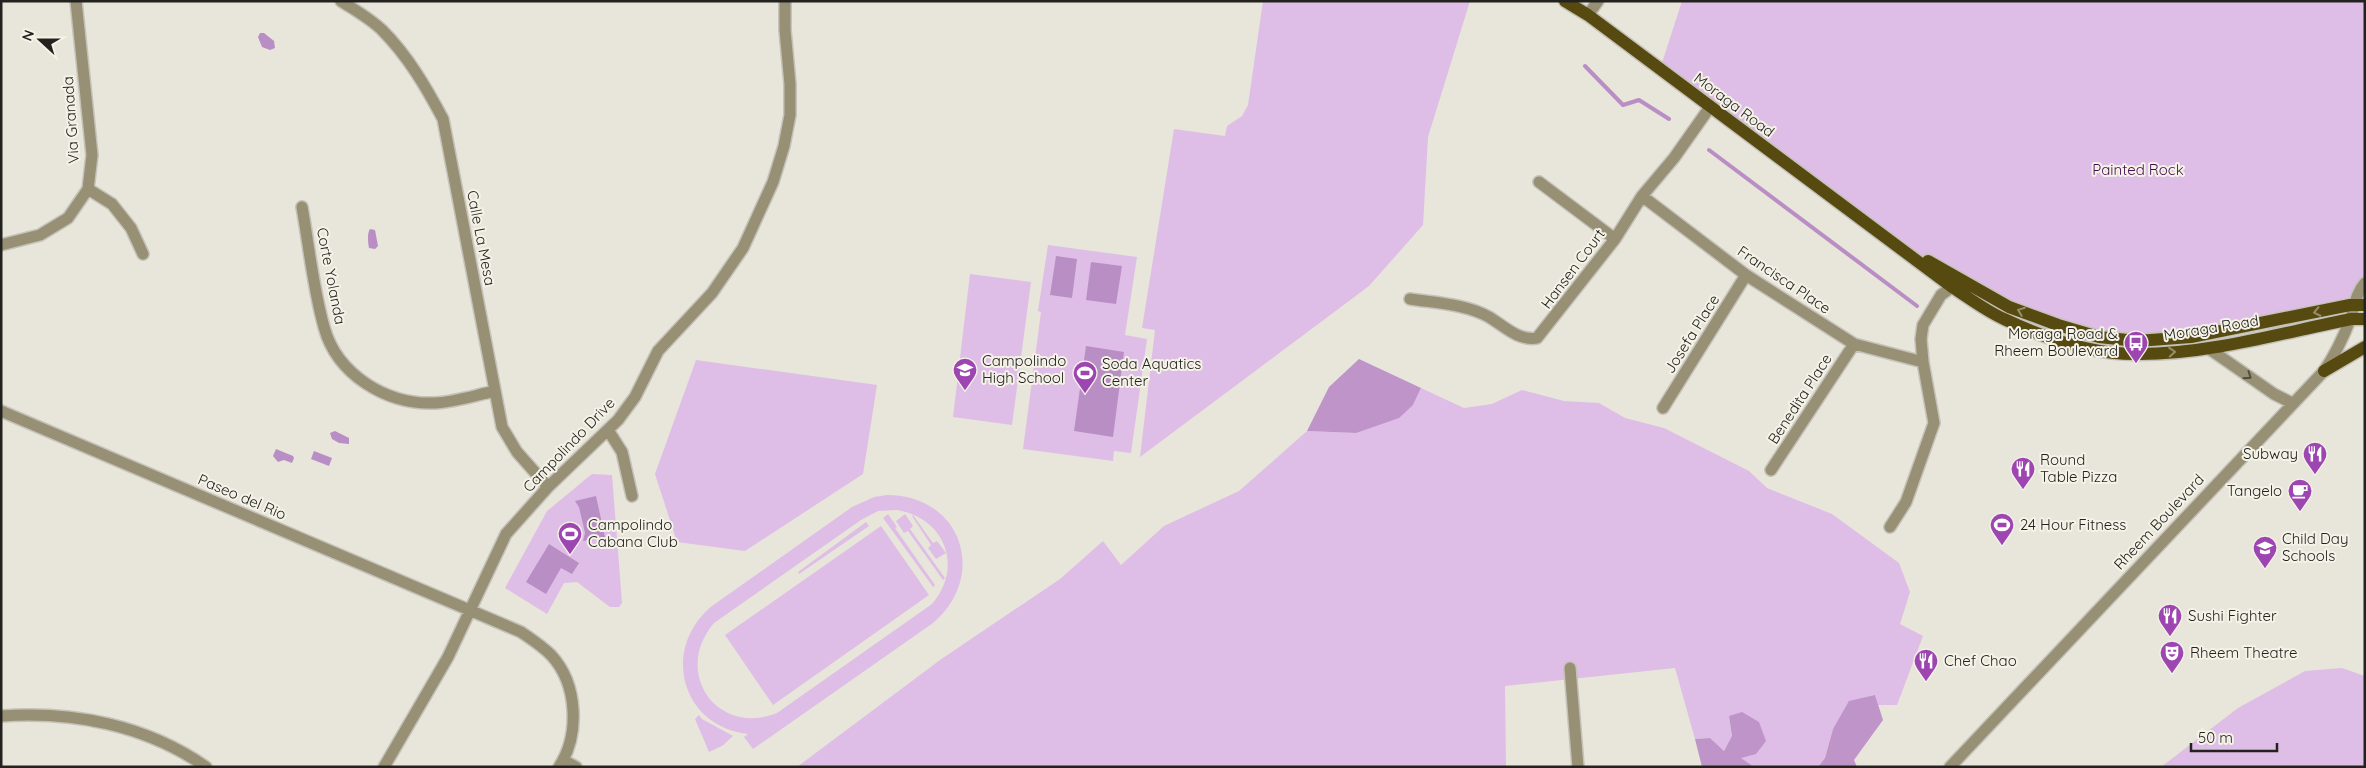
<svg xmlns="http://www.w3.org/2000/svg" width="2366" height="768" viewBox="0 0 2366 768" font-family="Quicksand,sans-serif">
<rect width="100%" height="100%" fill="#e8e5db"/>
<path fill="#debee6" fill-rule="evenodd" d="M1263,1H1470L1428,137L1423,225L1369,286L1140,457L1155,330L1142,328L1174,129L1225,136L1227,126L1242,116L1248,105Z
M1682,1H2365V283L2353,305L2137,341L2009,307L1882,235L1660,69Z
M1048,245L1137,257L1125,335L1147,339L1131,453L1114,451L1113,461L1023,449L1041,312L1038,311Z
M970,274L1031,282L1012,425L953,417Z
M696,360L877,385L863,474L745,551L677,542L655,474Z
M1421,388L1464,408L1492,404L1522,390L1564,401L1599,403L1625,418L1664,428L1749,471L1767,488L1832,514L1899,563L1910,592L1900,624L1923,636L1897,705H1878L1875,695L1833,729L1825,758L1818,767H1754L1740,758L1729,716L1732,737L1724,751L1710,738L1695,739L1675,668L1505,686L1506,767H797L940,660L1060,579L1103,541L1121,565L1164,526L1239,491L1307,431L1356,433L1413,405Z
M592,474L612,475L622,603L619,607H610L577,582L564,583L547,614L505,588L547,511Z
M887,495C961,495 989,575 933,623L753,749L744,737L748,734C680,726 661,648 712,606L852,507L874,497ZM897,510C945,518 964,567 932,604L777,713C717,737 672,672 714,623L861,520L878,511Z
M888,514L897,527L895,528L935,585L933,587L883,518Z
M905,514L913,526L910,529L945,578L943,580L908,531L904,533L896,521Z
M913,515L933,543L937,541L946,553L936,559L928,548L931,545L912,516Z
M866,522L869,526L799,574L798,572Z
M881,526L929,595L773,705L725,635Z
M2342,668L2365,676V767H2161L2238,708L2305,671Z
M699,715L702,719L733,736L722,746L709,752L695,719Z"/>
<path fill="#be94c9" d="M1359,359L1421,388L1413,405L1399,418L1356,433L1307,431L1329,387Z
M1875,695L1883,720L1854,760L1857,767H1818L1825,758L1833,729L1849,701Z
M1742,712L1759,722L1766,741L1756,754L1741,758L1754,767H1702L1695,739L1710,738L1724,751L1732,736L1729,716Z"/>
<path fill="#b98ec4" d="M260,33H264L274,41L275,48L270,50L262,47L258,37Z
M370,229L375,230L378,246L375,249L369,248C368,243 367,233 370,229Z
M1056,256L1077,259L1072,298L1050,295Z
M1091,262L1122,266L1116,304L1086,300Z
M1086,346L1124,352L1113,437L1074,431Z
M335,431L349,438V444L339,443L332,439L330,433Z
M276,449L293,456L294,458L292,463L284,460L278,462L273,456Z
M314,451L332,458L329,466L311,459Z
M596,496L605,537L583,541L585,533L579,507L575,501Z
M549,544L579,563L572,574L561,568L546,594L526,582Z"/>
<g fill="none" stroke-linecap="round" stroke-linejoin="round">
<path stroke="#b98ec4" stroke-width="4" d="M1585,66L1623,105L1639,100L1669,119
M1709,150L1917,306"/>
<defs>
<path id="minor" d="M341,1C355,10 371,19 382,30C408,56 426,87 443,119L502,427L517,452L548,487
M1588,15L1598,1
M1539,182L1615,239
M88,189L112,204L131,228L143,254
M1642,196L1746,275L1854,344L1923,362
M302,207C309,246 313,288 324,327C337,375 387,405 435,403C455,402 476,395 495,391
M1,245L40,235L68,218L88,189L92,155L76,1
M1410,299C1436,303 1466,304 1489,317C1504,326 1518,341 1537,338L1615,239L1642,196L1674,158L1710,107
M2208,348L2274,394L2292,403
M1663,408L1746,275
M1,411L521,632C531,639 542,646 551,655C578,684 580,735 559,767
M608,430L622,452L632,496
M1771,470L1854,344
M1890,527L1906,502L1934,423L1923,362L1921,339L1923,325L1941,295L1952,287
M1570,668L1578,767
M1,716C73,711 146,725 206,767
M563,760L576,767
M384,767L448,657L506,534L548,487L618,420L635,397L658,351L712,293L743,248L773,182L784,146L790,115V84L785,30V1
M1950,767L2324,371C2335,355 2343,338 2350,320C2355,307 2355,294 2365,283"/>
<path id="major" d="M1565,1L1588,15L1952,287C1969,298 1986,311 2004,319C2044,338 2094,355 2139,354C2210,354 2281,333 2351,319H2365
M1928,261L2009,307L2058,325L2099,337L2137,341L2191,337L2350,305H2365
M2324,371L2365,347"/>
</defs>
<use href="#minor" stroke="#c5c2b9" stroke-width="14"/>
<use href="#major" stroke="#c5c2b9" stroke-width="15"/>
<use href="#minor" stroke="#979074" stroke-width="11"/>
<use href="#major" stroke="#574a10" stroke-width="12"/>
</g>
<defs><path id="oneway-chevron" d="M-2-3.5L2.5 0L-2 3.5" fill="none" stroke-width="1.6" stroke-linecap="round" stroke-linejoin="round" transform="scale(1.25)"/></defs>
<g stroke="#968e66">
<use href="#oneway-chevron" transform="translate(2021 311) rotate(-159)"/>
<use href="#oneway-chevron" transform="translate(2317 312) rotate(168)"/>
<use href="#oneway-chevron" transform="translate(2172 352) rotate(-4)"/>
</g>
<use stroke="#514e40" href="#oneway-chevron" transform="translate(2248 376) rotate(35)"/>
<defs>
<symbol id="bus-pin" viewBox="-11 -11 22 30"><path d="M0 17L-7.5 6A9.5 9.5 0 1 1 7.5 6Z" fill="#9d46b2" stroke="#f5f3e8"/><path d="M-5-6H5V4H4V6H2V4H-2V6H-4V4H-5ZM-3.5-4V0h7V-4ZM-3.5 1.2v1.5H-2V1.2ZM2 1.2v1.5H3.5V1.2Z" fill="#fff"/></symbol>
<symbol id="school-pin" viewBox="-11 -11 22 30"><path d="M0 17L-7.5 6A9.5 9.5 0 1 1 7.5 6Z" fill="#9d46b2" stroke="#f5f3e8"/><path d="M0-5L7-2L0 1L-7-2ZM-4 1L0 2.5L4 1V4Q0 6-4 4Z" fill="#fff"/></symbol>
<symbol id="stadium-pin" viewBox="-11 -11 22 30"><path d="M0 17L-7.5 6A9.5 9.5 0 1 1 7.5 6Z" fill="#9d46b2" stroke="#f5f3e8"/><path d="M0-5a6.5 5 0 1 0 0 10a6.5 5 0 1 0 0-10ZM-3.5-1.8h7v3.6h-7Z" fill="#fff"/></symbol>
<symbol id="restaurant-pin" viewBox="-11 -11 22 30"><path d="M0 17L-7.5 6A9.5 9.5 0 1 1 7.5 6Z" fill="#9d46b2" stroke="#f5f3e8"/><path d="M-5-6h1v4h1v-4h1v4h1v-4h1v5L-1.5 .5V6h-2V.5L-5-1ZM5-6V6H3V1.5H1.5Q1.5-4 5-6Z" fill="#fff"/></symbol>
<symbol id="cafe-pin" viewBox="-11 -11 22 30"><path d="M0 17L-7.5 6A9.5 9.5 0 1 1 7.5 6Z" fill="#9d46b2" stroke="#f5f3e8"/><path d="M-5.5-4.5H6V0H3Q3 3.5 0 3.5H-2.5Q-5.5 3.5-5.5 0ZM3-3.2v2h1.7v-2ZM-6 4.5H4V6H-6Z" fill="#fff"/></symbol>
<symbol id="theatre-pin" viewBox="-11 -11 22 30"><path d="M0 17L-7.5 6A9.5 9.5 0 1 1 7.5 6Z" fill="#9d46b2" stroke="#f5f3e8"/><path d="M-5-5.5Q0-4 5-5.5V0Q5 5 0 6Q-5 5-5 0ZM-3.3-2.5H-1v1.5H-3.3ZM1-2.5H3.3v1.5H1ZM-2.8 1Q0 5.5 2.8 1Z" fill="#fff"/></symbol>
</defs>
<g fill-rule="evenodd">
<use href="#bus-pin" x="2122" y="329" width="28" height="38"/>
<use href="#school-pin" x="951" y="356" width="28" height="38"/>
<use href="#stadium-pin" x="1071" y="359" width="28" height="38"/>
<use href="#restaurant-pin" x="2301" y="440" width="28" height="38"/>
<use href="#restaurant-pin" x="2009" y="455" width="28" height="38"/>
<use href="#cafe-pin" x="2286" y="477" width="28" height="38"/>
<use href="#stadium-pin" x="1988" y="511" width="28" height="38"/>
<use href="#stadium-pin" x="556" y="520" width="28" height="38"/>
<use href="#school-pin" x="2251" y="534" width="28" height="38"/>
<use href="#restaurant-pin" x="2156" y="602" width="28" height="38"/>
<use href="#theatre-pin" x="2158" y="639" width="28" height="38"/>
<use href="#restaurant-pin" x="1912" y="647" width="28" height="38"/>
</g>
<g text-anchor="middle" stroke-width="4" stroke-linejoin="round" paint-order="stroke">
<g font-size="15" fill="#23221e" stroke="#f5f3e8">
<text transform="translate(1734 105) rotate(37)" y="5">Moraga Road</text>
<text transform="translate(71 120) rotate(-94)" y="5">Via Granada</text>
<text transform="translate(481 238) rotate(79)" y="5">Calle La Mesa</text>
<text transform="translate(1573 269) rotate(-53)" y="5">Hansen Court</text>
<text transform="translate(331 276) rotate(79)" y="5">Corte Yolanda</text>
<text transform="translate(1784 280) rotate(34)" y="5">Francisca Place</text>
<text transform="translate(2211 328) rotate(-9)" y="5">Moraga Road</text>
<text transform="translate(1692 334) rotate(-58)" y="5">Josefa Place</text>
<text transform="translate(1800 399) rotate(-57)" y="5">Benedita Place</text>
<text transform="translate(569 445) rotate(-46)" y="5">Campolindo Drive</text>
<text transform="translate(242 497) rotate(23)" y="5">Paseo del Rio</text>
<text transform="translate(2159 522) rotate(-47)" y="5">Rheem Boulevard</text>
</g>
<g font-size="15" fill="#420c4e" stroke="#f5f3e8">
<text x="2138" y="175">Painted Rock</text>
</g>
<g font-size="15" fill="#23221e" stroke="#f5f3e8" text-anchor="start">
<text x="2118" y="339" text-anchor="end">Moraga Road &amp;<tspan x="2118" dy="17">Rheem Boulevard</tspan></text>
<text x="982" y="366">Campolindo<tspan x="982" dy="17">High School</tspan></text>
<text x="1102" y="369">Soda Aquatics<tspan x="1102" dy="17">Center</tspan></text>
<text x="2298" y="459" text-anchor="end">Subway</text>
<text x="2040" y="465">Round<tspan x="2040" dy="17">Table Pizza</tspan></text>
<text x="2282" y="496" text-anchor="end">Tangelo</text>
<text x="588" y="530">Campolindo<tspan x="588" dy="17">Cabana Club</tspan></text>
<text x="2020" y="530">24 Hour Fitness</text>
<text x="2282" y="544">Child Day<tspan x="2282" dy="17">Schools</tspan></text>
<text x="2188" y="621">Sushi Fighter</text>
<text x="2190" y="658">Rheem Theatre</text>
<text x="1944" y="666">Chef Chao</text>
</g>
</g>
<rect width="2366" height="768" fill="none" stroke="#23221e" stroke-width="5"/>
<g transform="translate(40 40) rotate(291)" stroke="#f5f3e8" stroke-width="4" paint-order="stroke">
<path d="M0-4L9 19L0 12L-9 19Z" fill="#23221e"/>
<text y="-8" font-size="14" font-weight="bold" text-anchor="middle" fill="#23221e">N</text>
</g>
<path d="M2191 743v8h86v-8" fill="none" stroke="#23221e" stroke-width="2.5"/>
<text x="2198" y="743" font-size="15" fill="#23221e" stroke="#f5f3e8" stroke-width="4" paint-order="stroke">50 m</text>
</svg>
